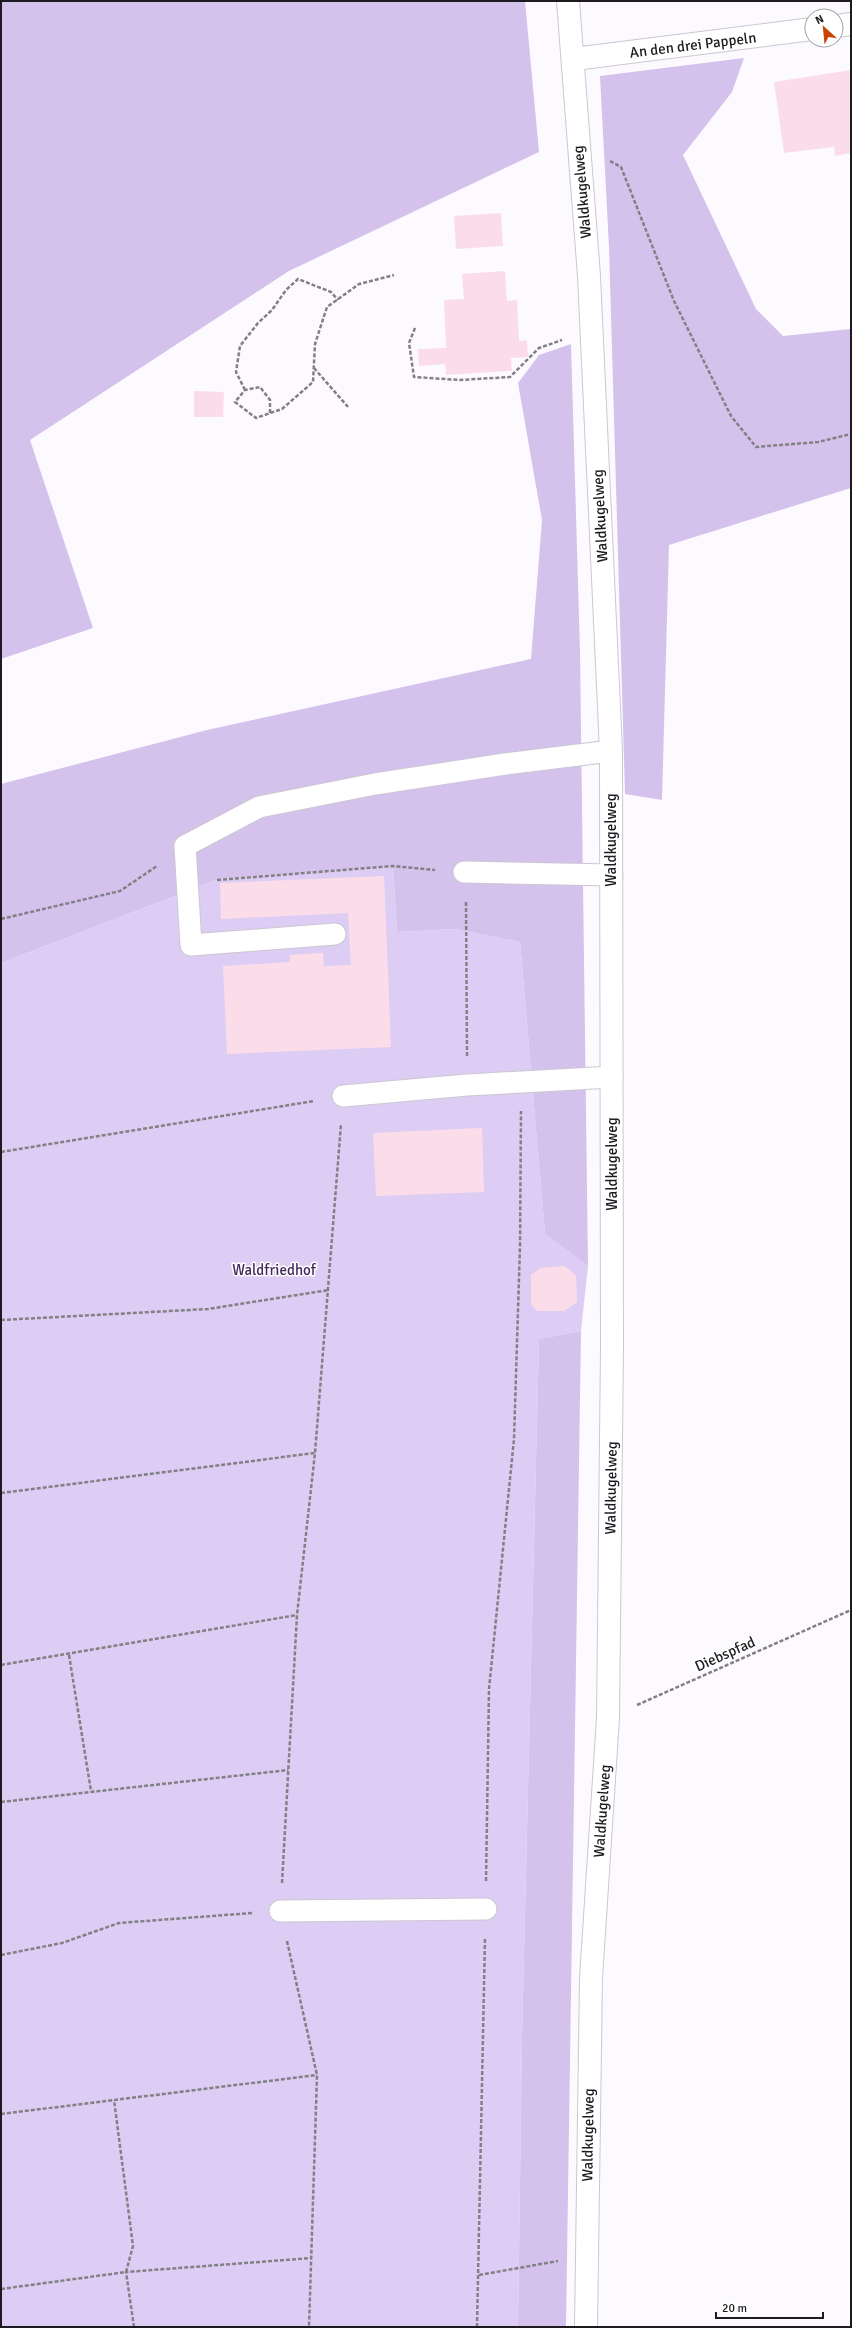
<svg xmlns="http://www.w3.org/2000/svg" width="852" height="2328" viewBox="0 0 852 2328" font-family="Signika,sans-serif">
<rect width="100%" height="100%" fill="#fcfaff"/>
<path fill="#ddcdf4" d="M393,866L397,932L455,929L520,942L545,1232L588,1266L581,1331L539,1339L522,2036L518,2327H1V963L219,879Z"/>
<path fill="#d4c2ed" d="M1,1H525L539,152L289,271L30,440L93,628L1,659Z
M744,58L732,92L683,155L756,309L783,336L851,329V488L669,545L662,800L625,794L609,247L600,76Z
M571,344L580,651L588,1266L545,1233L520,942L455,929L397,932L393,866L219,879L1,963V784L207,730L531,659L542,520L518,383L539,355Z
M581,1331L566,2327H518L522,2036L539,1339Z"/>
<path fill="#fbdde9" d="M851,70V153L835,156L834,147L784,153L774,82Z
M501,213L503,246L456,249L454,216Z
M505,271L507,301L517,300L519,341L527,340L528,357L511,358L512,371L446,375L445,364L419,366L418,349L446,348L444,300L464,299L462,274Z
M194,391L224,392L223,417H194Z
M384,876L391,1047L227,1054L223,966L290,962V955L323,953L324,966L351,965L348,913L221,919L220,883Z
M482,1128L484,1192L376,1196L373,1133Z
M564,1266L576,1275L577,1302L564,1311H537L531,1304V1275L541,1268Z"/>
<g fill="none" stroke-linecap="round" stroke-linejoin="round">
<defs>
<path id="service" d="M464,872L612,875
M335,934L191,945L185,846L259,807L375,784L505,764L611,751
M343,1096L467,1085L612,1077
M280,1911L486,1909"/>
<path id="minor" d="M568,1L589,276L611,751L612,1348L608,1718L591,1978L586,2327
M836,26L851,24
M574,59L812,29"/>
</defs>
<use href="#service" stroke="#ccc7d2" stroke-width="23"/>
<use href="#minor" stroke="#ccc7d2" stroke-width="24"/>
<path stroke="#828084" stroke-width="2.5" stroke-dasharray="4 2" stroke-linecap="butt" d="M610,161L621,167L674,301L731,416L756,447L818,442L851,434
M415,328L409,343L414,377L460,380L510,377L539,348L562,340
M314,368L348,407
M245,390L236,372L240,346L258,323L272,310L286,290L298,279L331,292L338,300
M270,413V400L260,387L245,390L235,402L256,418L282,409L313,382L315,344L327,307L359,284L394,275
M217,880L393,866L435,870
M466,902L467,1056
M1,919L120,891L157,866
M1,1152L314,1101
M1,1320L208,1309L329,1290
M1,1493L315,1453
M69,1655L91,1791
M1,1665L297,1615
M637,1705L851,1610
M1,1802L288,1770
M486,1881L489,1689L514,1439L520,1246L521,1111
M282,1883L297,1615L315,1453L341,1124
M287,1941L317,2075L309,2327
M1,1955L62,1943L119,1923L252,1913
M1,2114L317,2075
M479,2275L558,2261
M1,2289L126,2272L133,2246L114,2100
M134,2327L126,2272L312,2258
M477,2327L485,1938"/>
<use href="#service" stroke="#fff" stroke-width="21"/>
<use href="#minor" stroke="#fff" stroke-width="22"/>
</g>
<g text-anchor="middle" stroke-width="3" stroke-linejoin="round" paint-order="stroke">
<g font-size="15" fill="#1d1b1f" stroke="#fff">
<text transform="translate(693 45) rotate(-7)" y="5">An den drei Pappeln</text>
<text transform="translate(582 192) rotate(-95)" y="5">Waldkugelweg</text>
<text transform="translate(600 516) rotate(-93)" y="5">Waldkugelweg</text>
<text transform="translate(611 840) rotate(-90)" y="5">Waldkugelweg</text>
<text transform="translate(612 1164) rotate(-90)" y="5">Waldkugelweg</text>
<text transform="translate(611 1488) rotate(-89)" y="5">Waldkugelweg</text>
<text transform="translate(725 1654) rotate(-24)" y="5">Diebspfad</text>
<text transform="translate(602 1811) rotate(-86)" y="5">Waldkugelweg</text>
<text transform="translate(588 2135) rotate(-89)" y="5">Waldkugelweg</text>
</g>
<g font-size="15" fill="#41285c" stroke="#fff">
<text x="274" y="1275">Waldfriedhof</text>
</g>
</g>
<rect width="852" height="2328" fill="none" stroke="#1d1b1f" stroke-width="4"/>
<g transform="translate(824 28) rotate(333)"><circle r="19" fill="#ffffff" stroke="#a5a4a5"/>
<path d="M0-3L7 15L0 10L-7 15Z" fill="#ca4402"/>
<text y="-6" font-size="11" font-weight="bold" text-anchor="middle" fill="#1d1b1f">N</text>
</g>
<path d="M716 2312v6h107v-6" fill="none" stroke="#1d1b1f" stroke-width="2"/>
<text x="722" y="2312" font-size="12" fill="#1d1b1f" stroke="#ffffff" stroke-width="3" paint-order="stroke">20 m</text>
</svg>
